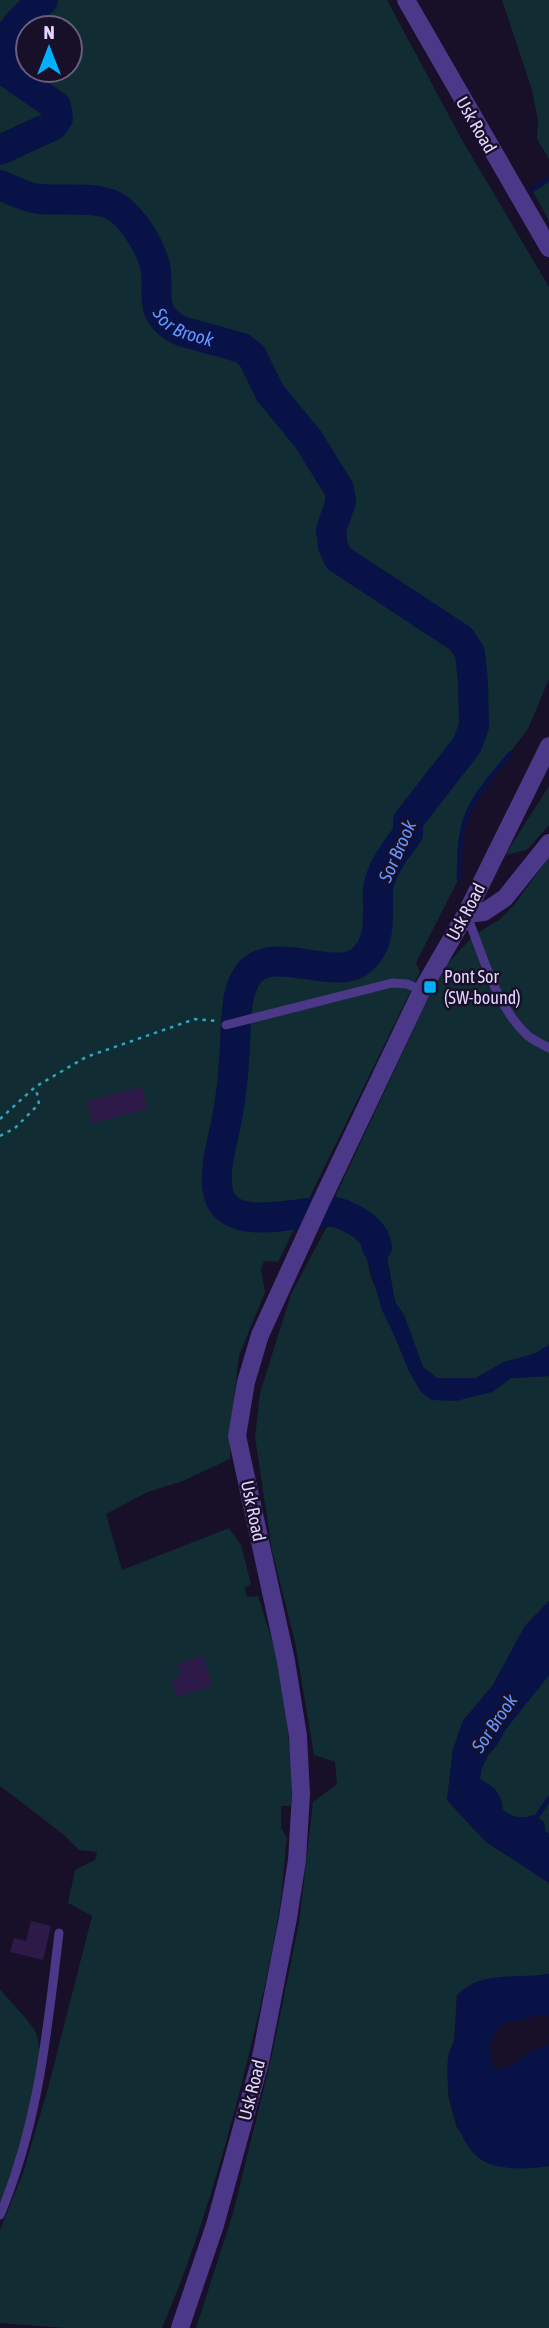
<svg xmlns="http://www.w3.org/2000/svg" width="549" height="2328" viewBox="0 0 549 2328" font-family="'Asap Condensed',sans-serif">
<rect width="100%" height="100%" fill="#180f28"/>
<path fill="#112c32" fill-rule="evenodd" d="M0,0H387L461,138L549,287V679L528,729L486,783L470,808L462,832L459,878L416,963L420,972L278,1262L264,1261L261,1269L265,1292L239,1356L232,1415L230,1459L183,1481L148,1492L106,1514L122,1570L229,1528L241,1545L251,1584L245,1588L247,1597L258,1596L280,1665L292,1768L291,1806H281V1828L287,1838C284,1862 283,1888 279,1912C269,1972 255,2031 240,2090C219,2171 195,2251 162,2328H64L0,2323V2230L23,2173L48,2088L92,1916L68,1903L75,1870L95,1860L97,1852L79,1850L64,1835L0,1786ZM28,28H70V70H28Z
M502,0H549V159L537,139L538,120L532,90Z
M549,179V221L532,190Z
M549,786V825L527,850L505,855Z
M549,857V1345L534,1354L504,1362L476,1378H437L423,1367L404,1315L395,1302L382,1230L351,1218L363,1242L371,1277L408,1369L421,1392H492L511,1378L549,1376V1601L525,1626L493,1685L463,1721L453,1750L447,1800L485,1841L549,1883V1974L457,1995L454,2041L449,2053L448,2095L457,2128L510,2168L549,2166V2328H196L233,2213L271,2059L299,1923L313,1802L337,1784L335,1762L314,1755L295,1642L272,1551L255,1437L260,1393L291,1294L334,1213L328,1212L425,1005L447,964L474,935L499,920L514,905Z
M549,1675V1834L545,1831L544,1822L534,1815C522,1819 514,1819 503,1810C501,1794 495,1787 480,1780L481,1770L488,1755L497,1745L505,1729Z
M0,1989C11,2003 26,2016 35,2031C52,2060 13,2172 0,2203Z"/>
<path fill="#081247" d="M350,1217L382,1230L395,1302L404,1315L423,1367L437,1378H476L504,1362L534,1354L549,1345V1376L511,1378L492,1392L456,1401L432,1400L421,1392L408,1369L398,1343L382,1310L363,1242Z
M549,1601V1675L506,1729L497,1745L488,1755L481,1770L480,1779C495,1787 501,1793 503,1810C514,1819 522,1819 534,1815L544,1822L545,1831L549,1834V1883L485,1841L447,1800L453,1750L463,1721L493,1685L525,1626Z
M549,1974V2015C538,2014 533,2016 522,2020C517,2021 511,2021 506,2023C489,2031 487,2053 493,2067C508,2074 519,2058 531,2051C537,2049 543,2047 549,2045V2166C532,2169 507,2170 490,2164C456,2153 442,2084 449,2053C450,2048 454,2044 455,2038C457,2024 456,2009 457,1995C482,1970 516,1979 549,1974Z"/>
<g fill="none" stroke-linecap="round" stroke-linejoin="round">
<path stroke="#081247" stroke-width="5" d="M532,190L549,179
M459,878C460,863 459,848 462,834C466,803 491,777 510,754
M538,1815L549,1799"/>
<g stroke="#081247" stroke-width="30">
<path d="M0,150L52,126L58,118L56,106L7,72L0,61C6,33 22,18 43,0"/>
<path id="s1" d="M0,185C13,190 26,198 40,199C62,201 102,195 119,209C134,221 148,243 154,262C163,290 143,312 181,331L242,348L252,356L270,393L308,439L339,489L341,501L331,530L333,546L338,558L461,639L470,653L473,682L474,726L467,745L408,821V834C396,849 380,870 378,890C377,914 383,941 362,960C338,982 279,947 253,969C232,987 237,1034 234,1060C233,1078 231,1096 228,1113C224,1138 213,1168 218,1192C228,1237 303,1208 334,1212C343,1213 351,1218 358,1222C367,1228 376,1236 377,1247"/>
</g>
</g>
<path fill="#2d1a49" d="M142,1087L147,1109L92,1123L87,1101Z
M203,1656L212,1686L177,1697L171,1679L181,1676L178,1664Z
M31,1921L51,1926L43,1960L10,1952L14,1938L26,1941Z"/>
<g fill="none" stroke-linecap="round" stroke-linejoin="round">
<path stroke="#2ba8be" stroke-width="2.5" stroke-dasharray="3.5 5" stroke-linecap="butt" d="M0,1119L35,1087L86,1057L195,1019L216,1021
M0,1136L15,1128L39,1104L36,1088"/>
<path stroke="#4c3888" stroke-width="9" d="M467,916C482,953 496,1006 526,1034C532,1040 542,1044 549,1048
M226,1025L392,983L407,984L422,990
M0,2215C39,2122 47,2032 59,1933"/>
<path stroke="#4c3888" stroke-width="18" d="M466,914L484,912L505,898L549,843"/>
<path stroke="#4c3888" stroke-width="18" d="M406,0L549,248
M180,2328L215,2225L260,2062L288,1918L297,1860L301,1794L298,1736L286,1661L237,1436L246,1382L260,1335L321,1202L422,990L466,914L549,746"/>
</g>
<rect fill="#01b1ff" stroke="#180f28" stroke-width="2.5" x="423" y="980" width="14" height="14" rx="3.5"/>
<g text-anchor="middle" stroke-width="5" stroke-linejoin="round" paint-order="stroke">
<g font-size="18" fill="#e3d5ff" stroke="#180f28">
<text transform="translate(476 125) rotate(60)" y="6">Usk Road</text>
<text transform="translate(466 912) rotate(-62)" y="6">Usk Road</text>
<text transform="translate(253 1511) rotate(78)" y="6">Usk Road</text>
<text transform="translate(252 2090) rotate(-76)" y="6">Usk Road</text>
</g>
<g font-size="18" fill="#e3d5ff" stroke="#180f28" text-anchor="start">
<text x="444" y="983">Pont Sor<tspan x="444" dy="21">(SW-bound)</tspan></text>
</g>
<g font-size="19" font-style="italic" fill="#6397ff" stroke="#180f28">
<text dy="7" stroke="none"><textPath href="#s1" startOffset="268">Sor Brook</textPath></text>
<text transform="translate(397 851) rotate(-66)" y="7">Sor Brook</text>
<text transform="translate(494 1723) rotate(-56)" y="7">Sor Brook</text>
</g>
</g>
<g transform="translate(49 49)"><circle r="33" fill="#180f28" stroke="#695e7e" stroke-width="2"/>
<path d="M0-5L12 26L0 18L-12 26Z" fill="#01b1ff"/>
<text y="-10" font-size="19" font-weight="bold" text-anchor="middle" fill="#e3d5ff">N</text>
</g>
</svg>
